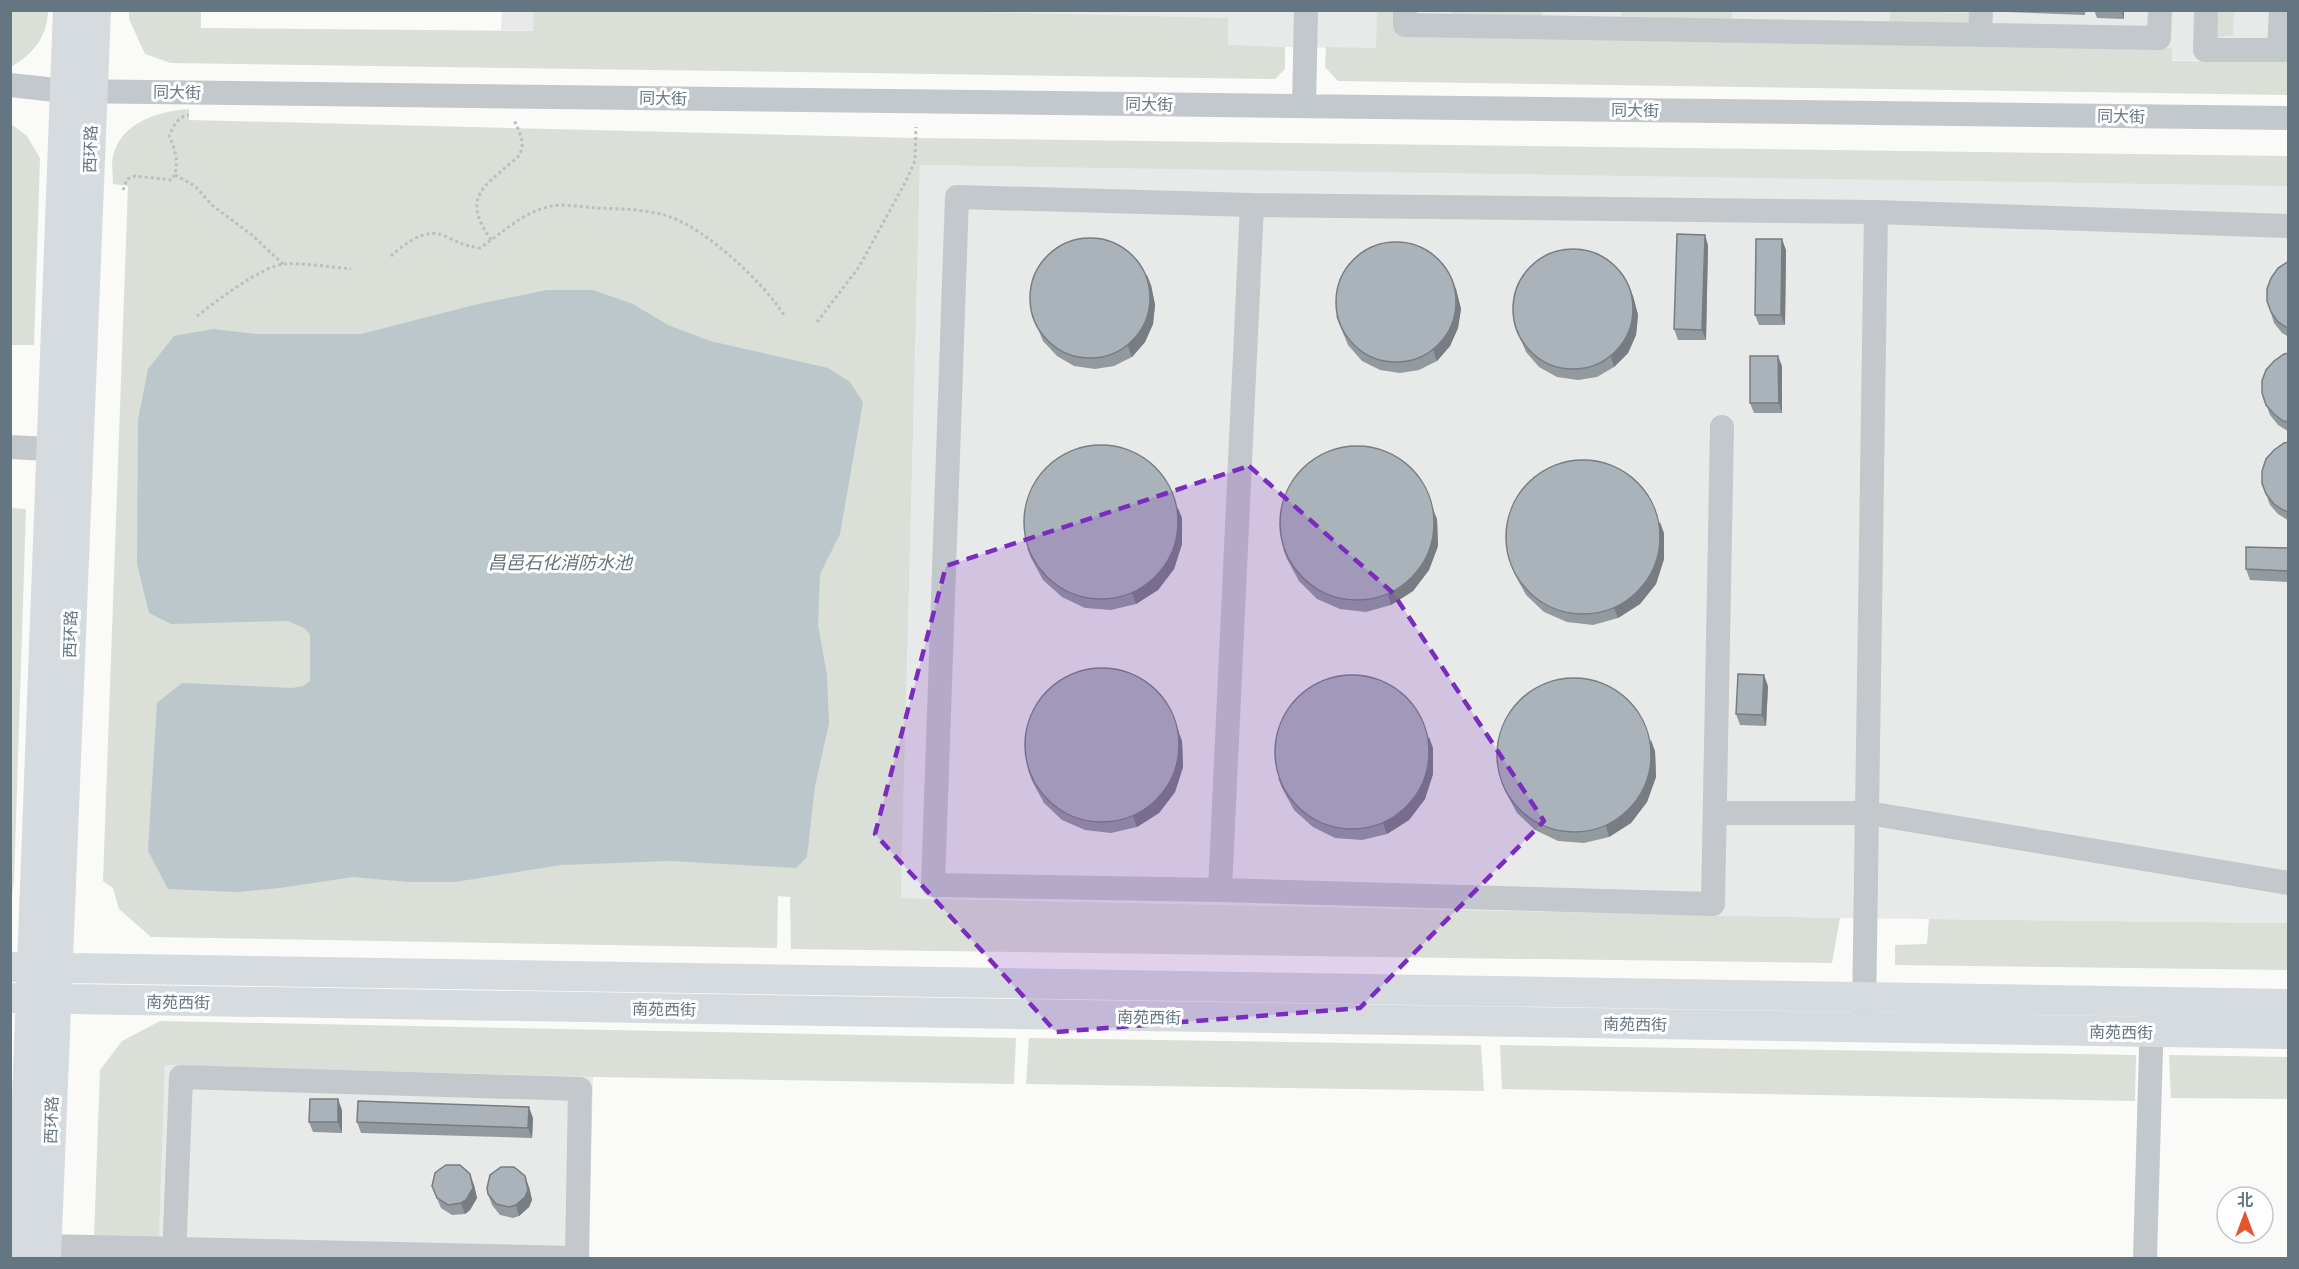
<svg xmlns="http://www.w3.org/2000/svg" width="2299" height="1269" viewBox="0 0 2299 1269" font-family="'Golos Text','Noto Sans SC',sans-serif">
<rect width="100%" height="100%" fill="#fafaf8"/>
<path fill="#e8e9e9" d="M502,10H2288V62L1228,46L501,30Z
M920,165L2288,181V923L1840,918L901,898Z
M165,1065L593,1077L589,1258H158Z"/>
<path fill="#dadfd7" d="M201,10V28L533,31L534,10H892L1228,18V45L1285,47V69L1275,79L171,63L145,54L129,19V11Z
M1398,10L1399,30L2172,48V61L2288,62V95L1338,81L1325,67L1326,47L1376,48L1377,11Z
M1452,10L1542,11V16L1452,14Z
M10,11H48C47,37 33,54 11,67Z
M1622,11H1732V21L1621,16Z
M1890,11L1972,13L1971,25L1889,24Z
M2214,11H2234L2233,35L2213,38Z
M189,109V120L914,138L2288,156V186L920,165L901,898L1840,918L1832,963L791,949L790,897L778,896L777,948L151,937L119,909L113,888L103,881L128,186L113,184C113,175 111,164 113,156C121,122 159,111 189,109Z
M11,124L27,136L40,158L34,345H11Z
M11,508L26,509L14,881L11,903Z
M1929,919L2288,923V970L1895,965V945L1927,944Z
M160,1021L1016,1038L1014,1084L593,1077L165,1065L159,1238L94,1237L100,1070L122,1041Z
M1029,1038L1481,1045L1484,1091L1026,1084Z
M1500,1045L2136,1055L2135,1101L1502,1089Z
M2169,1055L2288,1057V1099L2171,1098Z"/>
<path fill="#bbc7cb" d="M547,290H593L633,304L668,325L710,341L828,368L850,382L863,402L840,534L820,574L818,625L827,675L829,724L815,786L807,857L796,868L670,861L561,865L455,882H408L353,877L280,888L236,892L168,889L148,851L157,703L182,683L292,688L303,686L310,681V634L304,628L288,621L171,624L149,613L137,564L138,420L148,369L174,336L213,329L257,334H361L474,305Z"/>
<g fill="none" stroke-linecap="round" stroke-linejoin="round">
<path stroke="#bbbfc2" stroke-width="3" stroke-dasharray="3 3" stroke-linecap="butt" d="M175,175L195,186L213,206L252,235L283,264
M123,190L127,179L135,176L172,180C180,165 176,151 169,136C173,127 178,116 189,115
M491,240C463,199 480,189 512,162C517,158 521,155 522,147C523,138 518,129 514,120
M391,256C405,244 424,227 445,236C457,242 466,246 480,248C502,233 521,214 547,207C562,203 581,207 597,208C621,209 648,209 670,217C706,229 764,283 784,315
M197,316C217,301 261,266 285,264C307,263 330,267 351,269
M817,322L859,267L906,181L915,161L916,127"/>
<path stroke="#c3c8cc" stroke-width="24" d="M1405,10V25L2159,38L2160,10
M2206,10L2205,50H2288
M1980,35L1981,10
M2279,50L2281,10
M10,85L65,91L2288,118
M1304,106L1306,10
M1252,205L957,197L933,885L1220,890L1713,904L1722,427
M10,447L68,450
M1715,813H1868L2288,883
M1220,890L1252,205L1876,212L2288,226
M1864,1013L1876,212
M46,1246L573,1258
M174,1258L181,1077L580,1089L577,1258
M2145,1258L2152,1014"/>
<path stroke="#d6dbdf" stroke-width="30" d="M10,967L2288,1004
M10,998L2288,1034
M21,1258L68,10
M46,1258L96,10"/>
</g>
<path fill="#929a9f" d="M2006,10H2085V15L2007,12Z
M2094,10H2124V19L2097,18Z
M1708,245L1706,340H1678L1674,329Z
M1786,250L1785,325H1759L1755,315Z
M2289,261V337L2282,333L2274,323L2267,301Z
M1151,285L1155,305L1153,324L1145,342L1132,357L1114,366L1095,369L1074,366L1057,356L1043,341L1031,312Z
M1456,289L1461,309L1458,328L1450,346L1437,361L1419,370L1400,373L1380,370L1362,361L1348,345L1336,316Z
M1633,296L1638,315L1636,335L1628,353L1614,367L1597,377L1578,380L1557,377L1539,367L1526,352L1514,323Z
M2289,353V432L2278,425L2270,415L2262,393Z
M1782,366V413H1754L1750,403Z
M2289,442V521L2278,514L2270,505L2266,494Z
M1182,518V544L1174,569L1158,590L1136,604L1111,610L1085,608L1062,597L1043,580L1031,558L1027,548Z
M1437,519L1438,546L1429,570L1413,591L1391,605L1366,612L1340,609L1317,599L1299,581L1287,559L1283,549Z
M1664,533V559L1656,584L1640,604L1618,618L1593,625L1567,622L1544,612L1526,595L1514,573L1510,562Z
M2289,548V582L2250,580L2246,569Z
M1768,686L1766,726L1740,725L1736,714Z
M1182,741L1183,767L1175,792L1159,813L1137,827L1111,833L1085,830L1062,820L1044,803L1032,781L1028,770Z
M1433,748V774L1425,799L1409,820L1387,834L1362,840L1335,838L1313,827L1294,810L1282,788L1278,778Z
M1655,751L1656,777L1647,802L1631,823L1609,837L1584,843L1558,841L1535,830L1517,813L1505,791L1501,781Z
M342,1110V1133L313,1132L309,1122Z
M533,1118L532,1138L361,1133L357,1122Z
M474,1185L477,1198L470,1210L465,1214L452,1215L441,1208L432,1186Z
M529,1187L532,1200L529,1207L519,1216L513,1218L500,1215L492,1205L488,1194Z"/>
<path fill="#777d82" d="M2121,10H2124V19Z
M1705,235L1708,245L1706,340L1702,330Z
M1782,239L1786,250L1785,325L1781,315Z
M1147,275L1151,285L1155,305L1153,324L1145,342L1132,357L1128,346Z
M1452,279L1456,289L1461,309L1458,328L1450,346L1437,361L1433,350Z
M1629,286L1633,296L1638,315L1636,335L1628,353L1614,367L1611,357Z
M1778,356L1782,366V413L1779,403Z
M1178,508L1182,518V544L1174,569L1158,590L1136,604L1132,593Z
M1433,509L1437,519L1438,546L1429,570L1413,591L1391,605L1388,595Z
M1660,522L1664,533V559L1656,584L1640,604L1618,618L1614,608Z
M1764,675L1768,686L1766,726L1762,715Z
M1178,730L1182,741L1183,767L1175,792L1159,813L1137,827L1133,816Z
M1429,737L1433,748V774L1425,799L1409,820L1387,834L1383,823Z
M1651,740L1655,751L1656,777L1647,802L1631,823L1609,837L1606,826Z
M338,1099L342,1110V1133L338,1122Z
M529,1107L533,1118L532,1138L528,1128Z
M470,1174L474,1185L477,1198L470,1210L465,1214L461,1203Z
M525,1176L529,1187L532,1200L529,1207L519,1216L516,1205Z"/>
<path fill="#aab3b9" stroke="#777d82" stroke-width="1.5" d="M1677,234L1705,235L1702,330L1674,329Z
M1030 298a60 60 0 1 1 120 0a60 60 0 1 1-120 0Z
M1756,239H1782L1781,315H1755Z
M1336 302a60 60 0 1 1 120 0a60 60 0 1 1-120 0Z
M1513 309a60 60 0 1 1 120 0a60 60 0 1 1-120 0Z
M2289,261V329L2278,322L2271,312L2267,301V289L2271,278L2278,268Z
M2289,353V422L2283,421L2274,414L2266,405L2262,393V381L2266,370L2274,361L2284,354Z
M1750,356H1778L1779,403H1750Z
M2289,442V512L2283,510L2274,504L2266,494L2262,483V471L2266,459L2274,450L2284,443Z
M1024 522a77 77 0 1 1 154 0a77 77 0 1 1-154 0Z
M1280 523a77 77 0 1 1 154 0a77 77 0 1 1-154 0Z
M1506 537a77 77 0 1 1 154 0a77 77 0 1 1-154 0Z
M2246,547L2289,548V571L2246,569Z
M1025 745a77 77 0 1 1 154 0a77 77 0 1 1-154 0Z
M1738,674L1764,675L1762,715L1736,714Z
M1275 752a77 77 0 1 1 154 0a77 77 0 1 1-154 0Z
M1497 755a77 77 0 1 1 154 0a77 77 0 1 1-154 0Z
M310,1099H338V1122H309Z
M358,1101L529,1107L528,1128L357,1122Z
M446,1165H460L470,1174L473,1188L466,1200L461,1203L448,1205L437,1198L432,1186L435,1173L440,1169Z
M501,1167H514L525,1176L528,1190L525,1197L516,1205L509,1207L496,1204L488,1194L487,1188L490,1175Z"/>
<path fill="#7b2cbf" fill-opacity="0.2" stroke="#7b2cbf" stroke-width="4.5" stroke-dasharray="12 8" stroke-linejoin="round" d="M1249,466L1393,593L1544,821L1360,1008L1056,1032L875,834L946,566Z"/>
<g text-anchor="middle" stroke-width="6" stroke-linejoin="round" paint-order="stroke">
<g font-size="16" fill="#657683" stroke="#fff">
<text transform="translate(177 92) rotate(1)" y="6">同大街</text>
<text transform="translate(663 98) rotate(1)" y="6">同大街</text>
<text transform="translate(1149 104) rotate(1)" y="6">同大街</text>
<text transform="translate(1635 110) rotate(1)" y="6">同大街</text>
<text transform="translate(2121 116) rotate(1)" y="6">同大街</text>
<text transform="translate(90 149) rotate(-88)" y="6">西环路</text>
<text transform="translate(70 634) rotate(-88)" y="6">西环路</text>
<text transform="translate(178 1002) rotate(1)" y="6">南苑西街</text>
<text transform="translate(664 1009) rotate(1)" y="6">南苑西街</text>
<text transform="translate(1149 1017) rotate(1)" y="6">南苑西街</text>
<text transform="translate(1635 1024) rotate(1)" y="6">南苑西街</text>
<text transform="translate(2121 1032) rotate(1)" y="6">南苑西街</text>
<text transform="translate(51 1120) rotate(-88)" y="6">西环路</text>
</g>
<g font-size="18" font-style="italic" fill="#60757c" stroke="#fff">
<text x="560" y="569">昌邑石化消防水池</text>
</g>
</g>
<rect width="2299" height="1269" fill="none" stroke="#657683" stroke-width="24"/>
<g transform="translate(2245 1215)"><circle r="28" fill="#ffffff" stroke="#c1c8cd" stroke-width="1.5"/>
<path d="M0-4.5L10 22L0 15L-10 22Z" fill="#e4572e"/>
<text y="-9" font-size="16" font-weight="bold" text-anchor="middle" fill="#657683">北</text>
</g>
</svg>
